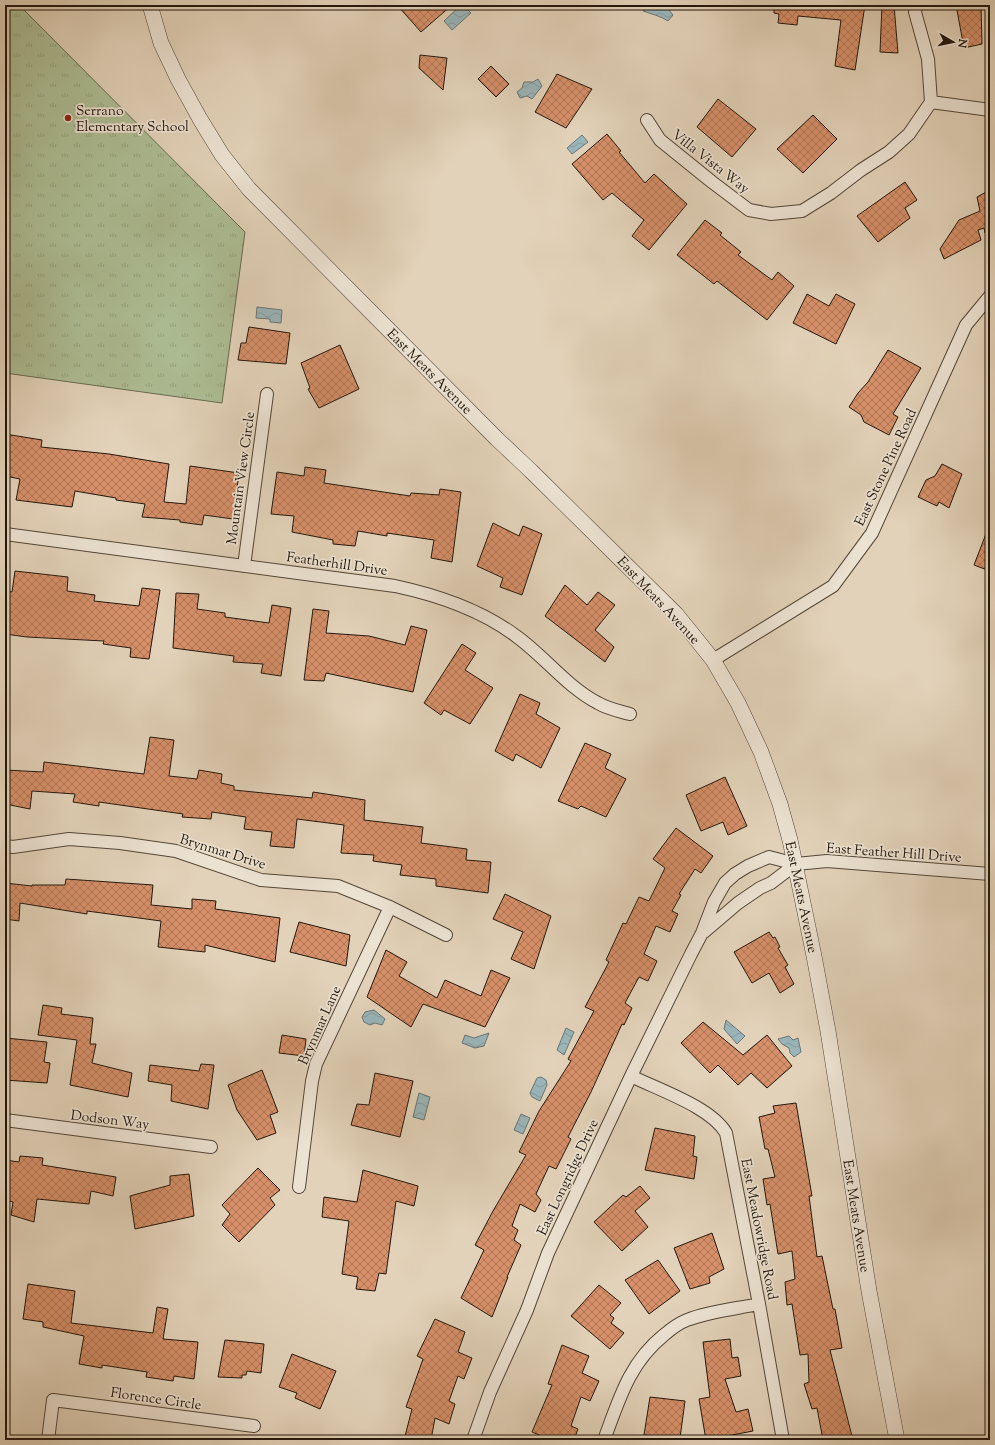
<svg xmlns="http://www.w3.org/2000/svg" width="995" height="1445" viewBox="0 0 995 1445" font-family="'Sorts Mill Goudy',serif">
<defs>
<pattern id="grass-tufts" width="24" height="20" patternUnits="userSpaceOnUse"><rect width="24" height="20" fill="#adbd94"/><path d="M3 7l-1-3M5 7V3M7 7l1-3M15 17l-1-3M17 17v-4M19 17l1-3" fill="none" stroke="#95a27e"/></pattern>
<pattern id="water-waves" width="16" height="10" patternUnits="userSpaceOnUse"><rect width="16" height="10" fill="#9ab5ba"/><path d="M0 5q4-4 8 0t8 0" fill="none" stroke="#849b9f"/></pattern>
<pattern id="building-cross-hatch" width="8" height="8" patternUnits="userSpaceOnUse"><rect width="8" height="8" fill="#d79069"/><path d="M0 0l8 8M0 8l8-8" fill="none" stroke="#ae7555"/></pattern>
</defs>
<rect width="100%" height="100%" fill="#e2d2b9"/>
<filter id="stains"><feTurbulence type="fractalNoise" baseFrequency=".005" numOctaves="4"/><feColorMatrix values="0 0 0 0 .2 0 0 0 0 .09 0 0 0 0 .02 0 0 0 .5 -.17"/></filter>
<radialGradient id="worn" r=".72"><stop offset=".6" stop-color="#630" stop-opacity="0"/><stop offset="1" stop-color="#630" stop-opacity=".3"/></radialGradient>
<path fill="url(#grass-tufts)" stroke="#686a50" d="M5,5H19L245,232L222,403L5,373Z"/>
<path fill="url(#water-waves)" stroke="#6a7674" d="M461,5H463L471,13L452,30L444,21Z
M646,5H665L673,15L668,21C661,16 651,14 643,11Z
M538,79L542,86L532,99L527,96L520,98L517,92L522,88L524,82H533Z
M582,135L588,142L572,154L567,148Z
M257,307L282,310L281,323L270,322V319L256,318Z
M374,1010L385,1019L382,1025L375,1023L370,1025L364,1022L362,1017L365,1012Z
M726,1020L745,1036L737,1044L724,1029Z
M566,1028L574,1032L564,1055L557,1050Z
M489,1033L484,1046L475,1048L462,1043L465,1035L474,1038Z
M789,1036L793,1040L798,1038L801,1052L794,1057L790,1053L789,1048L782,1044L778,1039Z
M541,1077L546,1080L547,1085L540,1101L532,1097L530,1093L537,1078Z
M419,1093L430,1097L424,1120L413,1117Z
M521,1114L530,1118L523,1134L514,1130Z"/>
<path fill="url(#building-cross-hatch)" stroke="#23170c" d="M397,5H452L421,32Z
M774,5H865L855,70L835,66L841,20L798,16L797,25L778,23L779,14L774,13Z
M882,5H894L898,53L880,52Z
M956,5H981L982,44L964,48Z
M420,55L447,58L443,90L419,68Z
M491,66L509,84L496,97L478,79Z
M557,74L592,89L566,128L535,112Z
M718,99L756,129L732,157L697,127Z
M813,115L837,139L803,173L777,149Z
M607,134L621,151L619,152L645,183L654,174L687,204L649,250L632,236L644,220L612,193L603,200L572,164Z
M905,182L917,200L905,208L910,218L878,242L857,216Z
M990,190V232L985,233L984,228L978,230L981,240L944,259L940,249L959,220L980,211L977,197Z
M705,220L722,233L720,235L741,252L738,255L772,280L778,272L794,286L767,320L717,281L714,284L677,255Z
M807,294L829,306L836,294L855,304L836,344L793,323Z
M249,327L290,333L286,364L238,360L241,343H246Z
M340,345L359,389L319,408L308,389L310,388L301,363Z
M888,350L921,368L893,414L898,417L889,435L864,422L861,415L849,407L858,393L868,382Z
M5,434L42,440L41,447L109,454L169,464L164,502L186,504L190,466L239,473L233,519L204,515L202,525L180,522V520L142,517L145,504L116,500V498L75,491L72,507L16,500L20,479L5,476Z
M942,464L962,474L949,508L939,502L937,506L918,497L926,480L935,476Z
M305,467L326,470L324,483L410,496L411,493L439,495L440,489L461,492L452,562L431,558L434,540L387,533V536L358,531L355,546L333,544V540L292,532L294,516L271,514L277,472L304,476Z
M493,523L519,536L523,526L542,534L522,595L500,587L503,578L477,566Z
M989,526H990V571L974,565Z
M15,571L68,577L67,591L95,595L94,601L139,606L142,588L160,590L149,659L130,657L131,648L103,644L104,641L27,637L5,634V591L12,592Z
M565,585L587,605L598,592L615,605L595,630L614,647L605,662L545,616Z
M176,593L199,594L197,609L225,613V617L269,623L272,605L291,608L281,676L261,673L263,664L233,662L234,656L173,648Z
M313,609L329,611L326,633L369,636L405,645L411,626L427,630L413,692L326,673L324,681L304,680Z
M462,644L476,653L465,670L493,688L470,724L444,710L441,715L424,703Z
M520,694L540,703L536,714L560,728L541,768L516,754L513,761L495,751Z
M150,737L174,740L169,776L197,779L199,770L222,774L221,783L234,786V790L312,798L313,792L365,800L364,820L423,827L421,843L467,849L466,860L491,862L488,893L436,886V879L400,875L402,865L373,861L374,855L341,853L344,825L297,819L294,848L270,846L272,832L244,829L246,817L212,812L211,819L182,817L183,814L99,802V806L73,802L75,794L32,791L30,809L5,804V770L43,772L44,762L144,774Z
M585,743L611,754L605,768L626,779L606,817L581,806L578,809L558,801Z
M725,777L747,826L728,835L723,822L701,831L686,795Z
M676,828L713,856L701,873L695,869L679,894L681,895L672,911L678,914L670,932L656,926L644,954L657,961L648,981L639,977L625,1003L632,1008L624,1025L622,1024L591,1092L568,1137L571,1139L556,1169L549,1166L536,1194L541,1200L535,1212L520,1204L512,1226L518,1230L514,1240L521,1245L507,1277H508L492,1317L461,1298L484,1250L475,1245L493,1211L526,1155L519,1152L539,1111L571,1061L568,1059L594,1011L585,1007L609,962L606,960L623,923L626,924L639,897L649,901L665,868L653,859Z
M66,879L153,885L151,905L192,909V899L216,901L215,909L280,918L275,962L205,945V952L158,947L161,921L87,911V914L20,903L19,921L5,919V883L32,886V885H65Z
M505,894L551,916L534,969L511,959L523,932L493,919Z
M299,922L350,935L346,966L290,952Z
M769,932L773,938L775,937L780,947L778,948L788,965L785,967L794,984L780,993L769,973L752,983L734,952Z
M386,950L407,962L399,976L437,998L445,980L481,996L491,970L510,978L485,1027L423,1004L411,1027L367,997Z
M43,1005L62,1008L61,1014L93,1018L90,1044H96L92,1063L132,1073L128,1097L70,1085L77,1040L38,1035Z
M703,1022L743,1055L767,1035L792,1066L767,1088L751,1073L738,1085L718,1065L710,1073L681,1043Z
M282,1035L306,1039L304,1056L279,1053Z
M5,1038L47,1042L44,1062L50,1063L47,1083L5,1080Z
M201,1064L214,1065L208,1109L171,1101L172,1085L148,1081L150,1065L199,1071Z
M262,1070L278,1112L270,1115L276,1133L257,1140L237,1110L228,1085Z
M375,1073L413,1081L400,1137L351,1125L357,1104L369,1105Z
M796,1103L812,1196H809L817,1257L822,1256L833,1309H835L842,1348L830,1350L853,1440H823L817,1408L812,1409L804,1384L809,1382L808,1354L800,1355L792,1304L787,1305L785,1282L795,1279L792,1251L778,1254L770,1204L767,1205L763,1179L775,1177L768,1149H765L759,1117L775,1113L773,1106Z
M655,1128L695,1136L693,1156L697,1157L694,1179L645,1170Z
M20,1156L43,1158L42,1165L116,1177L113,1196L91,1191L89,1204L37,1199L34,1222L11,1215L13,1202L5,1200V1160L19,1162Z
M258,1168L280,1190L270,1198L275,1205L239,1242L222,1225L230,1214L222,1205Z
M363,1170L418,1186L414,1206L396,1201L386,1274L379,1273L375,1291L356,1289L358,1277L342,1274L349,1221L322,1217L324,1197L357,1202Z
M189,1174L194,1216L135,1229L130,1196L170,1185V1176Z
M640,1186L650,1198L635,1211L648,1227L622,1251L594,1222L623,1195L626,1197Z
M712,1233L724,1269L709,1277L710,1283L690,1289L674,1248Z
M658,1260L680,1291L649,1314L625,1280Z
M28,1284L75,1291L71,1323L153,1333L157,1307L168,1309L163,1339L198,1342L194,1379L174,1376L173,1381L146,1377L147,1372L102,1365V1368L79,1364L84,1336L43,1327V1322L23,1319Z
M599,1285L621,1303L610,1315L614,1318L611,1323L624,1333L610,1349L571,1316Z
M435,1319L465,1332L458,1352L472,1358L464,1379L458,1376L449,1401L455,1404L449,1424L435,1418L431,1440H404L412,1409L406,1407L423,1359L417,1356Z
M730,1339L732,1358L738,1357L741,1376L725,1379L736,1412L748,1409L753,1431L706,1440L699,1399L710,1397L703,1342Z
M225,1340L264,1344L261,1373L247,1371L246,1375H242V1378L218,1377Z
M562,1345L589,1356L582,1373L599,1381L590,1401L581,1397L571,1426L578,1429L574,1440H551L532,1432L552,1385L548,1384Z
M292,1354L336,1371L320,1409L295,1398L297,1393L279,1387Z
M650,1397L685,1401L680,1438L644,1435Z"/>
<g fill="none" stroke-linecap="round" stroke-linejoin="round">
<defs>
<path id="minor" d="M931,102L990,110
M647,120L660,140L712,182L749,210L771,214L802,211L831,193L861,170L889,152L909,134L931,102L928,59L915,12L916,5
M5,534L395,586C437,595 480,609 516,636C544,656 567,687 598,703C608,709 619,711 630,714
M244,566L267,394
M713,660L833,586L872,533L966,325L990,296
M5,846L13,847L69,839L120,843L176,851L261,880L338,886L390,907L446,935
M704,932L738,903L760,888L771,883L796,864
M631,1076C659,1090 711,1107 726,1133L759,1304L783,1440
M5,1120L211,1147
M299,1187L312,1081L316,1064L390,907
M48,1440L53,1400L254,1426
M473,1440L490,1392L527,1310L548,1253L631,1076L691,954L702,933L714,902L725,883L735,874L748,866L769,857L796,864L827,861L990,874
M604,1440C619,1400 629,1363 664,1335C671,1329 679,1323 687,1320C710,1311 735,1309 759,1304"/>
<path id="tertiary" d="M150,5L161,43L178,79L200,119L222,155L249,189L497,439L531,471L676,614L693,635L713,660L738,703L761,752L780,804L790,840L814,956L828,1031L869,1291L897,1440"/>
</defs>
<use href="#minor" stroke="#534637" stroke-width="14"/>
<use href="#tertiary" stroke="#534637" stroke-width="16"/>
<use href="#minor" stroke="#ece2d2" stroke-width="12"/>
<use href="#tertiary" stroke="#ece2d2" stroke-width="15"/>
</g>
<circle fill="#8f2418" stroke="#ece2d2" stroke-width="1.5" cx="68" cy="118" r="4"/>
<g text-anchor="middle" stroke-width="3.5" stroke-linejoin="round" paint-order="stroke">
<g font-size="14" fill="#23170c" stroke="#ece2d2" text-anchor="start">
<text x="76" y="115">Serrano<tspan x="76" dy="16">Elementary School</tspan></text>
</g>
<g font-size="14" fill="#23170c" stroke="#ece2d2">
<text transform="translate(711 161) rotate(38)" y="5">Villa Vista Way</text>
<text transform="translate(430 371) rotate(45)" y="5">East Meats Avenue</text>
<text transform="translate(885 467) rotate(-65)" y="5">East Stone Pine Road</text>
<text transform="translate(240 478) rotate(-82)" y="5">Mountain View Circle</text>
<text transform="translate(337 563) rotate(8)" y="5">Featherhill Drive</text>
<text transform="translate(659 600) rotate(47)" y="5">East Meats Avenue</text>
<text transform="translate(223 851) rotate(17)" y="5">Brynmar Drive</text>
<text transform="translate(894 852) rotate(4)" y="5">East Feather Hill Drive</text>
<text transform="translate(802 897) rotate(78)" y="5">East Meats Avenue</text>
<text transform="translate(319 1025) rotate(-66)" y="5">Brynmar Lane</text>
<text transform="translate(110 1119) rotate(7)" y="5">Dodson Way</text>
<text transform="translate(567 1177) rotate(-65)" y="5">East Longridge Drive</text>
<text transform="translate(857 1216) rotate(81)" y="5">East Meats Avenue</text>
<text transform="translate(760 1229) rotate(79)" y="5">East Meadowridge Road</text>
<text transform="translate(156 1398) rotate(8)" y="5">Florence Circle</text>
</g>
</g>
<rect width="995" height="1445" fill="none" stroke="#e2d2b9" stroke-width="20"/>
<rect x="6" y="6" width="983" height="1433" fill="none" stroke="#23170c" stroke-width="2"/>
<rect x="10" y="10" width="975" height="1425" fill="none" stroke="#23170c"/>
<g transform="translate(953 42) rotate(99)" stroke="#ece2d2" stroke-width="3" paint-order="stroke">
<path d="M0-3L7 15L0 10L-7 15Z" fill="#23170c"/>
<text y="-6" font-size="11" font-weight="bold" text-anchor="middle" fill="#23170c">N</text>
</g>
<rect width="100%" height="100%" filter="url(#stains)"/>
<rect width="100%" height="100%" fill="url(#worn)"/>
</svg>
